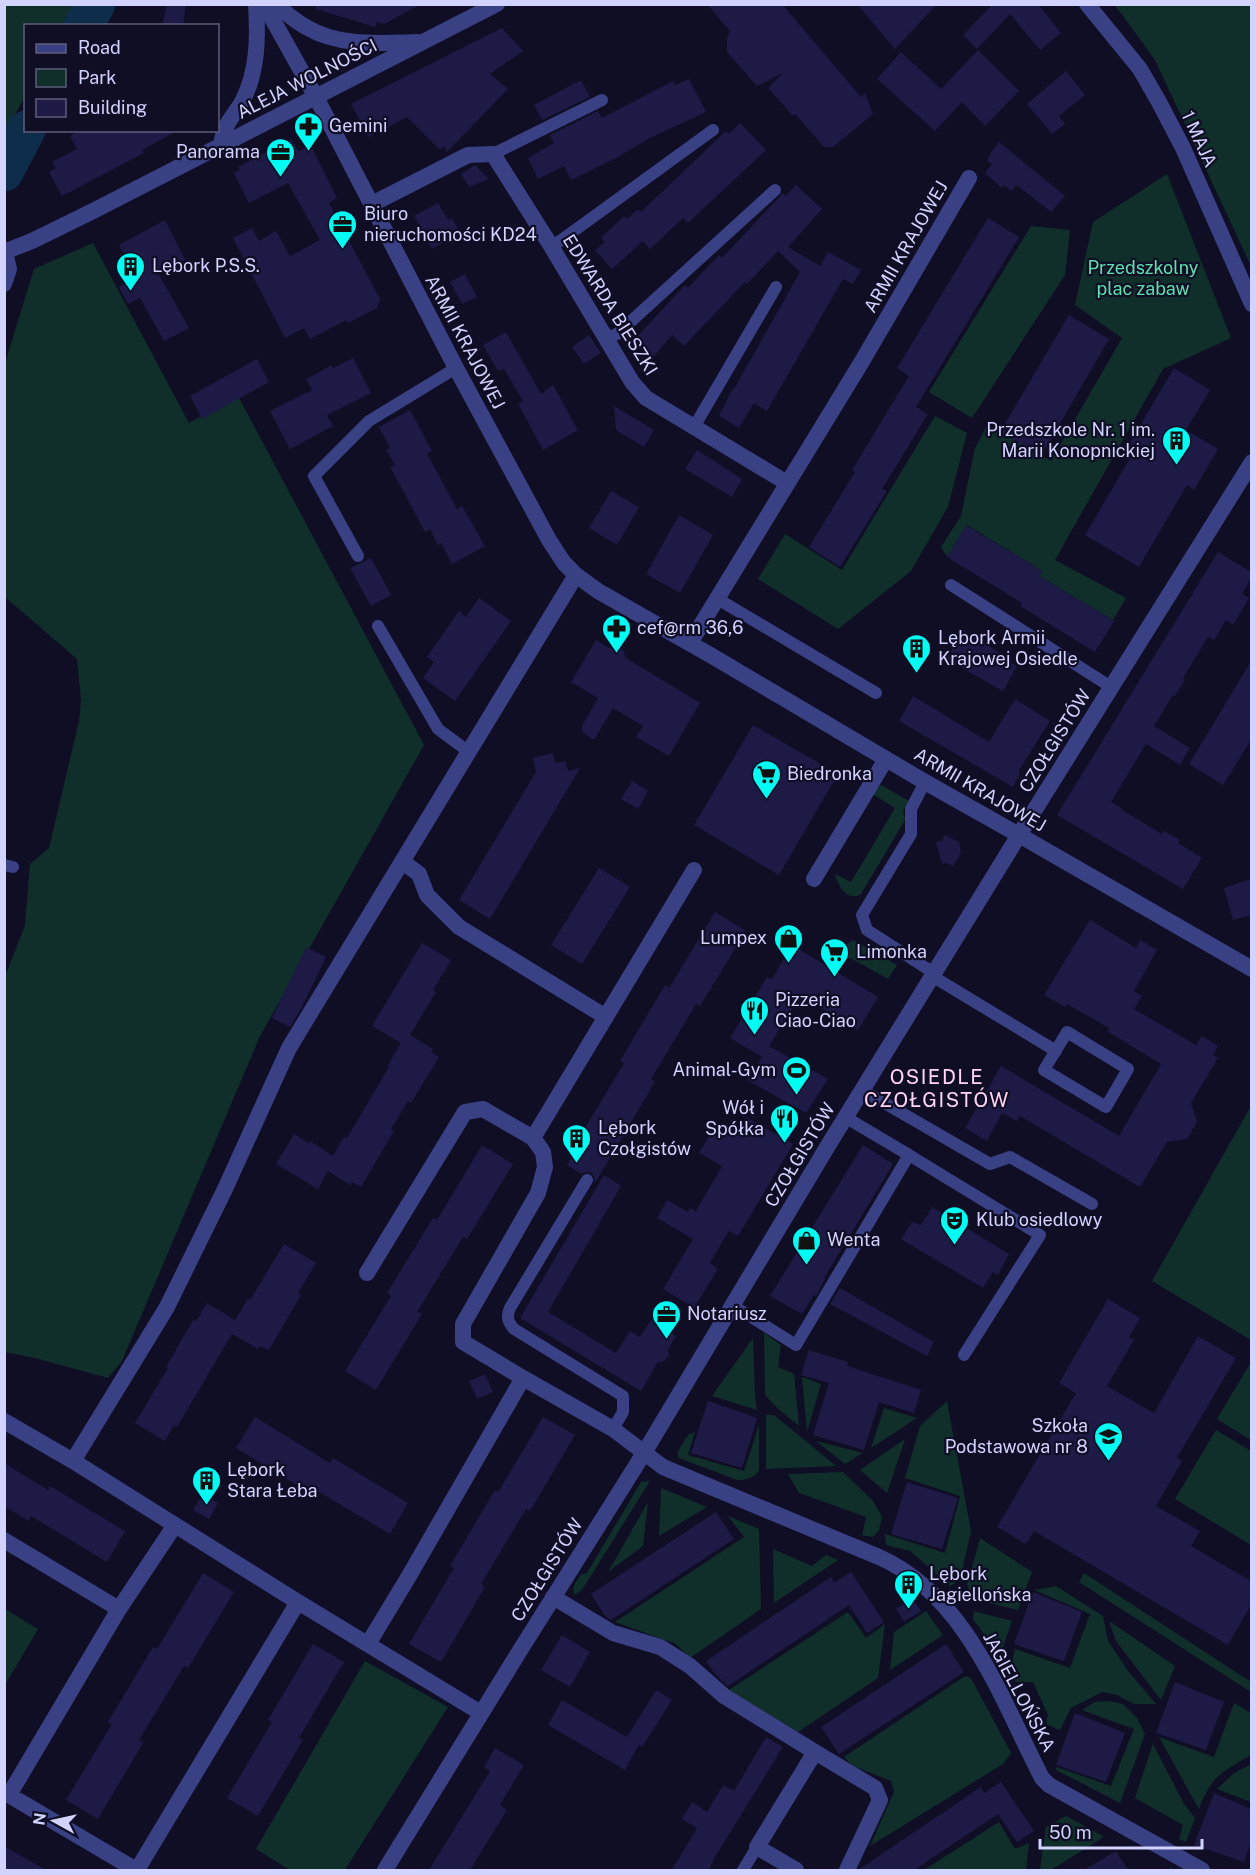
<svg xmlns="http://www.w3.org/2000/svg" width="1256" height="1875" viewBox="0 0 1256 1875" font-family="'Public Sans',sans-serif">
<rect width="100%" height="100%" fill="#0f0e25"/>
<path fill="#112f2a" d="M5,4L77,5L65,25L26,26L25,96L5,133Z
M1115,5H1251V266L1155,60Z
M1167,174L1231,338L1163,369L1055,560L1126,598L1113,620L1039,576L1042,571L967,525L947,557L941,547L961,516L975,448L986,427L1000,432L1051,461L1122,338L1075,305L1093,222Z
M1031,226L1070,230L1065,275L972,418L929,392Z
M93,243L189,423L238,396L424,745L260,1036L122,1361L108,1378L35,1358L5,1352L4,979L25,925L30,864L49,848L79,721L81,700L77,659L5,597V363L34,269Z
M935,416L967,433L948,507L911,571L838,629L758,579L785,534L842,570Z
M881,785L909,801L903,810L905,820L861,894C846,902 839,886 835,875V874L851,882L895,808L874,795L872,792Z
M853,940L897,965L888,979L838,951Z
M1251,1106L1252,1340H1251L1152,1281Z
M764,1333L781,1345L778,1367L794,1374L799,1426L777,1408L765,1395Z
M753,1338L755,1395L757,1410L712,1396Z
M1251,1362H1252L1251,1440L1217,1419Z
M802,1377L821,1384L807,1432Z
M947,1401L971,1531L960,1580L950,1586L910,1551L886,1545L885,1534L945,1553L960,1496L905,1478L920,1426Z
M884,1408L917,1418L871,1448Z
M766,1415H774L836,1466L766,1469Z
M759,1425V1471C753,1478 746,1480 737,1480L679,1458L677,1453L688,1435L695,1432L688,1455L744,1471Z
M1216,1430L1251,1451V1545L1175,1499Z
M905,1439L887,1493L860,1470Z
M816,1441L863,1453L845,1464Z
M843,1472L873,1501L882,1517L879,1530L873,1537L862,1535L866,1517L799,1493L788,1474Z
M650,1481L582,1590L574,1595C572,1586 576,1581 582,1574L587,1573L641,1482Z
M661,1488L707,1507L659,1536Z
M648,1502L643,1546L608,1572Z
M728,1516L759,1529L761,1609L690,1658L676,1644L615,1622L744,1537Z
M980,1538L1032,1572L1018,1610L972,1599L967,1585Z
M773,1549L812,1566L826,1555L838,1560L774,1603Z
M1084,1573L1251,1682V1692L1079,1582Z
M1056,1586L1103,1616L1108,1641L1128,1671L1156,1704H1134L1117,1695L1102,1692L1071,1708L1060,1730L1046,1724L1048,1715L1033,1682H1016L1010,1671L1015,1649L1070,1668L1090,1614L1034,1590Z
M5,1609L38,1629L5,1685Z
M926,1611L943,1635L890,1670L894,1632Z
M974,1611L1012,1621L1000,1655L973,1619Z
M848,1612L866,1638L885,1624L878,1678L798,1732L729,1690Z
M1109,1621L1175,1666L1161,1700L1116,1641Z
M365,1661L448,1707L345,1870H290L256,1849Z
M965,1676L971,1678L1011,1753L1003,1764L870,1846L894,1792L891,1781L853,1766L844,1757Z
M1108,1701L1123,1704L1137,1718L1145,1734L1120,1803L1056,1770V1767L1111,1786L1134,1729L1082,1710L1095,1702Z
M1234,1703L1251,1713V1755C1222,1772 1211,1776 1199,1809L1159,1737L1214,1757Z
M1153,1744L1184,1804L1195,1818L1186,1842L1179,1839L1183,1825L1135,1798Z
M1251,1764V1802L1217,1789L1233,1774Z
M1066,1816L1103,1836L1102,1838L1051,1870H1041L1040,1869L1046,1827Z
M999,1822L1015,1849L1029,1843L1026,1870H924Z"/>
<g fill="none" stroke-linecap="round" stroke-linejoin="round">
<path stroke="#0d2d4a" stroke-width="39" d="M83,26L96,4
M4,172L26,130"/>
</g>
<path fill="#1d1a46" d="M167,4H186L183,26H162Z
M316,4H421L384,24L377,22L375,27L316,9Z
M707,4H782L861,97L865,93L873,114L833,147H824L795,114L793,116L768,88L783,73L757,86L727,52V38L730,31Z
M857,4H937L895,49Z
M993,4H1038L1061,33L1040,50L1010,14L977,49L963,35Z
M502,28L523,51L490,74L508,89L447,152L444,146L440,150L407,117L369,137L351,104Z
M978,50L1019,91L985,126L962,102L935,131L877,79L901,52L941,89Z
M1066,71L1085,95L1059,116L1065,124L1052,134L1027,104Z
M689,79L706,112L650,138L616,158L571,180L564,166L538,179L528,158L554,143L550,135L598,111L602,118L673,81L675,85Z
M581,80L590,97L542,120L534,105Z
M740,123L766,150L688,223L683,218L650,249L643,241L612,269L595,250L605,242L601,238L624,216L627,219L638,209L641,212L726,131L729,134Z
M79,130H179L142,150L144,153L62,196L49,172L56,168L52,162L77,149L70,136Z
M291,139L298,151L311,146L337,198L329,203L380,299L377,308L348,323L346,320L310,339L304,328L285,338L233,238L252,228L259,241L276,231L290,256L320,240L288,183L249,203L234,173L240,170L238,167Z
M999,142L1065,196L1051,212L1017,185L1011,191L1004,185L1002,188L985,173L992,164L987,161L991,152Z
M475,165L489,179L469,187L461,174Z
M796,185L822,209L788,247L820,266L828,252L861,270L853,284L843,279L767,411L754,403L739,428L719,416L733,388L734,389L800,272L778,251L747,284L745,282L684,346L672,335L653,357L634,340L685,285L688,288L719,255L722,258L783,193L786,196Z
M438,203L448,220L452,218L460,233L432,249L414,216Z
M988,218L1019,237L916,407L928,414L882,489L887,491L840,567L809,547L855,472L852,470L909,376L897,368Z
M165,220L185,260L158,273L189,328L164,341L140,298L128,304L119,287L136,278L119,245Z
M465,274L477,297L462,304L450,282Z
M1069,315L1109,339L1041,456L1000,432Z
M506,332L541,394L553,385L578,430L543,450L518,404L523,401L504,369L498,371L483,345Z
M589,335L601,353L584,364L572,347Z
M353,358L371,393L327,415L333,426L290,449L270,411L312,390L306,379L332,365L333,368Z
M257,359L269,382L202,419L190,396Z
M1174,368L1210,390L1186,430L1218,449L1194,490L1187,485L1139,567L1085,535L1132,455L1125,451Z
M614,406L654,430L644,447L616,430Z
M410,410L432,451L427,454L457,509L462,506L485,546L452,564L441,543L438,545L430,529L425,532L407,498L390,467L395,465L386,450L390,448L379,427Z
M697,450L742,479L732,497L685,469Z
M611,491L639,507L617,545L589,528Z
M679,515L713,535L680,593L646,574Z
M966,525L1042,571L1039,576L1114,621L1095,652L1020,606L1022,603L947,557Z
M1218,552L1251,572V578L1242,594L1249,598L1233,625L1226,620L1214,640L1208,637L1183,678L1185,680L1175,696L1173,695L1154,726L1190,748L1180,765L1146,744L1111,802L1123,809L1122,810L1162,834L1164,831L1180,840L1178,843L1202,858L1183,889L1057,815Z
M371,558L391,595L371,606L350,568Z
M479,598L511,621L455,701L423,678L434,662L427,657L459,611L466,617Z
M963,630L1003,655L1002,657L1017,666L1003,691L946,659Z
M596,640L609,648L616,646L623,650L626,658L700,703L669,756L636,737L643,726L613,708L594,740L582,732V726L598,698L571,682Z
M1251,661V740L1223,785L1189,764Z
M913,696L989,742L1015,699L1050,721L1019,770V776L1013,787L899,721Z
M753,725L838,774L779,875L694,825Z
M553,753L555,763L565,761L568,771L580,768L490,919L459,900L536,772L533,758Z
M632,781L648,791L638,809L621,799Z
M945,835L959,842L961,853L953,866L947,863L942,864L936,842L942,841Z
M599,868L630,887L582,964L551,945Z
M1251,879V915L1233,920L1224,888Z
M715,912L746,931L700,1006L696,1004L651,1079L655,1082L595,1183L594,1177L592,1173L587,1172L581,1174L567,1165L582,1140L579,1138L624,1063L620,1061L665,985L669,988Z
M1090,920L1136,948L1140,940L1157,950L1134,991L1142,996L1134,1009L1196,1045L1202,1036L1218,1046L1213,1055L1218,1058L1191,1103L1197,1122L1187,1139L1167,1142L1140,1187L1020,1116L1017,1121L1002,1113L987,1141L965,1128L1001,1066L1119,1136L1161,1064L1107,1031L1109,1028L1067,1004L1065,1007L1044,995Z
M422,943L451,960L433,990L436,992L410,1035L433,1049L431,1052L439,1057L411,1103L408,1101L391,1129L394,1131L361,1187L352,1182L350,1185L328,1171L318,1189L276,1164L294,1134L309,1143L310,1141L333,1156L344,1137L347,1138L389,1067L387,1066L401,1043L372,1026Z
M792,945L878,997L858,1030L800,996L769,1046L828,1079L806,1113L747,1080L762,1057L730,1038L767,977L772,979Z
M306,947L326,957L302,1007L290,1027L272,1018Z
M746,1117L793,1144L738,1236L729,1231L710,1263L718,1269L694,1308L663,1289L693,1239L657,1218L667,1200L688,1212L690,1208L696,1211L722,1166L699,1153L715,1126L734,1137Z
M482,1145L513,1164L467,1239L463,1237L417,1312L422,1314L376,1390L345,1371L391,1296L387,1293L433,1218L437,1220Z
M863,1145L893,1164L824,1278L825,1279L816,1296L814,1295L802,1314L770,1296Z
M604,1175L621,1186L548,1312L616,1353L630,1331L640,1337L651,1320L676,1336L668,1350L669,1355L665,1361L657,1363L641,1391L520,1318Z
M932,1207L1009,1254L998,1275L993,1272L983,1288L901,1239L912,1222L921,1225Z
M284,1244L316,1263L298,1293L301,1295L269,1350L260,1346L258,1349L232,1334L177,1427L174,1425L165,1441L135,1423L168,1368L166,1367L193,1320L196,1321L207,1303L235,1320L248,1299L250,1300Z
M840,1288L934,1342L927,1356L830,1304Z
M1108,1299L1140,1318L1129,1337L1134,1340L1107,1386L1154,1413L1198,1336L1236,1358L1177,1458L1182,1461L1156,1506L1200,1531L1191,1546L1251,1581V1605L1228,1645L1034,1531L1026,1544L997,1527L1076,1393L1059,1383Z
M809,1350L848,1362L847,1366L921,1390L914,1413L879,1402L864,1450L813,1435L829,1383L801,1375Z
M485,1374L493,1392L477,1399L469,1381Z
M708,1401L757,1418L742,1468L691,1453Z
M255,1417L330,1463L333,1458L408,1503L390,1534L314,1489L312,1494L236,1448Z
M543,1417L575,1435L530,1511L526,1509L481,1584L485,1587L441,1662L409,1644L454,1568L450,1566L495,1490L498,1492Z
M4,1463L48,1490L50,1486L125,1531L107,1562L31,1516L29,1521L4,1506Z
M907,1482L958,1498L942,1549L891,1534Z
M203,1494L218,1503L209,1519L193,1510Z
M716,1512L734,1539L611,1620L605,1616L591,1594Z
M851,1572L884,1622L867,1633L849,1605L728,1686L715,1674L706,1661L831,1577L834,1583Z
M203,1573L234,1592L188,1668L184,1666L139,1740L143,1743L98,1819L66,1800L112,1724L108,1722L153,1647L157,1649Z
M1033,1592L1082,1612L1064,1661L1014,1644Z
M912,1598L921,1611L904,1622L896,1609Z
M562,1635L590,1652L570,1687L541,1670Z
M313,1644L344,1662L299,1738L303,1740L258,1816L227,1798L272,1722L268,1720Z
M946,1644L964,1672L839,1754L821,1727Z
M1175,1682L1224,1702L1206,1750L1156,1733Z
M656,1690L672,1700L642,1747L639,1745L625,1770L548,1725L562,1700L632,1740L627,1737Z
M1075,1713L1125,1733L1106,1782L1056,1765Z
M766,1737L783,1747L715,1857L709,1870H672L697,1828L682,1819L692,1802L707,1812L723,1785L734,1791Z
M495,1748L524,1765L500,1805L507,1810L470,1870H429L490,1771L484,1767Z
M1001,1782L1034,1831L1017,1842L998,1814L914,1870H858L981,1787L984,1793Z
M1214,1793L1251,1809V1842L1244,1862L1194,1845Z
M4,1846L46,1870H4Z
M1116,1851L1128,1870H1084Z"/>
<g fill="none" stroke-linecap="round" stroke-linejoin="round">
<path stroke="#394084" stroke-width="12" d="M493,154L602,100
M551,246L560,241L713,130
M605,339L617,334L775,190
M694,427L776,287
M358,556L314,476L369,421L456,368
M951,585L1111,687
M716,598L876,693
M378,626L438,729L469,752
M925,782L911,809V834L862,915L867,930L934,973
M4,865L13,867
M932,976L1056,1051
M1067,1032L1128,1069L1106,1107L1044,1070Z
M862,1090L990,1164L1010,1157L1092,1204
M909,1155L1040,1235L964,1355
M587,1180L510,1308C506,1317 508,1322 514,1329L623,1396V1412L613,1429
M732,1305L796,1345L909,1155L845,1117
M743,1870L757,1847"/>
<path stroke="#394084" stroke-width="16" d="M264,4L316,97
M1087,4L1140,69L1159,102L1183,148L1252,304
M372,204L468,155L493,154L551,246L632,382L646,398L787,483
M4,284L9,269L5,252
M1252,462L1019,835L1252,969
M690,643L861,363L969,178
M403,862L419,874L427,895L459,927L606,1017
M814,879L886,759
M533,1138L694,870
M367,1273L465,1112L483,1109L533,1138L543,1152L545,1167L538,1193L463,1324V1342L523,1378L409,1576L368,1644
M523,1378L613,1429L663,1467L879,1557C967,1596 1001,1699 1042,1778L1049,1785L1202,1870
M4,1421L73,1461L175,1525
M73,1461L167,1307L225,1189L289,1048L576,575
M4,1540L119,1609
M553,1597L613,1633L660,1647L690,1666L724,1696L815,1752
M136,1870L9,1795L119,1609L175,1525L298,1602L481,1713
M137,1870L298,1602
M796,1870L757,1847L815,1752L875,1788L880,1800L847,1870"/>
<path stroke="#394084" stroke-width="16" d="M275,4C285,12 295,21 306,27C339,47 380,43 418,42
M316,97L456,368L549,540L564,563L576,575L598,591L712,656L925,782L1019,835L829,1144L644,1453L519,1652L385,1870
M221,145C222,139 223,133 226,127C230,118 238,110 243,100C258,70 258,37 256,4
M4,252L32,241L93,211L497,4"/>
</g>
<defs>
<symbol id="pharmacy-pin" viewBox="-11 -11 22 30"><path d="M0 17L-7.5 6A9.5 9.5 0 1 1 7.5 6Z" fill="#00fdf4" stroke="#0f0e25"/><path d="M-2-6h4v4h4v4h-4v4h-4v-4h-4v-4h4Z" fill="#111"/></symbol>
<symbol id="office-pin" viewBox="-11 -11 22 30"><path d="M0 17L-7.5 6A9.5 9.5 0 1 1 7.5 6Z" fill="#00fdf4" stroke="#0f0e25"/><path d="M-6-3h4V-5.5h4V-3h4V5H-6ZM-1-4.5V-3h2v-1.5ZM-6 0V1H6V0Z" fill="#111"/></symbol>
<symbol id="building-pin" viewBox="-11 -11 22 30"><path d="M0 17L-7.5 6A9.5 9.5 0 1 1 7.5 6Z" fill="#00fdf4" stroke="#0f0e25"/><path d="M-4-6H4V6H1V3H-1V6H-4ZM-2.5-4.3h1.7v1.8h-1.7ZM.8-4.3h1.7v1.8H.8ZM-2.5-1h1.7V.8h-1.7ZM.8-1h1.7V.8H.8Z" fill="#111"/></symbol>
<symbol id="supermarket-pin" viewBox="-11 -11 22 30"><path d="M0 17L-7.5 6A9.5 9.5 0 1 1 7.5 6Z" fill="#00fdf4" stroke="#0f0e25"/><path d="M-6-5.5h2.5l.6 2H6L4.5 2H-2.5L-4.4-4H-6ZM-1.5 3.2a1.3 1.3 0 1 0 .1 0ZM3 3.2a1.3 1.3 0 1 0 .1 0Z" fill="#111"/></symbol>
<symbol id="shop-pin" viewBox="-11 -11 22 30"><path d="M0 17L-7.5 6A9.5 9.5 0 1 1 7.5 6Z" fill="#00fdf4" stroke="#0f0e25"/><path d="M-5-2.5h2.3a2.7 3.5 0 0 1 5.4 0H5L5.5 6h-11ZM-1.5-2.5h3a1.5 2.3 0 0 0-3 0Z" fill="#111"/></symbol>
<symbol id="restaurant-pin" viewBox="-11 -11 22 30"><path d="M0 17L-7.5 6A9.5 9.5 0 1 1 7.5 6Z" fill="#00fdf4" stroke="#0f0e25"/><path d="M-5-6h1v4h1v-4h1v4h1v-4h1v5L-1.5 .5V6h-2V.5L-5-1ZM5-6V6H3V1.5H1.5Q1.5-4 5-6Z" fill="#111"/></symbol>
<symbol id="stadium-pin" viewBox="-11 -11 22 30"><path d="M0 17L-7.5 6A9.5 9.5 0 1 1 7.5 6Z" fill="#00fdf4" stroke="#0f0e25"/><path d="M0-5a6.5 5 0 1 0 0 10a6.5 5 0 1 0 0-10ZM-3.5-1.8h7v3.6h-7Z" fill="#111"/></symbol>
<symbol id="theatre-pin" viewBox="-11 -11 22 30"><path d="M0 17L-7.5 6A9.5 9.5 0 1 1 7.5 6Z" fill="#00fdf4" stroke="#0f0e25"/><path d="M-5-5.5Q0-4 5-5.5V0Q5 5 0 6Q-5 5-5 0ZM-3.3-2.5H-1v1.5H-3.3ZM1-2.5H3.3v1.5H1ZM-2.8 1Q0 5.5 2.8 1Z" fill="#111"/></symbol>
<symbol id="school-pin" viewBox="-11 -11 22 30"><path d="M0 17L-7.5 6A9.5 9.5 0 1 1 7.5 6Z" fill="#00fdf4" stroke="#0f0e25"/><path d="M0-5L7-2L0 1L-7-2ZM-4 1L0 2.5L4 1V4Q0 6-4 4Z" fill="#111"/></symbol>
</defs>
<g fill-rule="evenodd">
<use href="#pharmacy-pin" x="292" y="110" width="33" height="45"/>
<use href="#office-pin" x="264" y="136" width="33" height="45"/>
<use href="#office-pin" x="326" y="208" width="33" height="45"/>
<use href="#building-pin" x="114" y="250" width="33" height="45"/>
<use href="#building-pin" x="1160" y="424" width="33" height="45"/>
<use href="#pharmacy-pin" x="600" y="612" width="33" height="45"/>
<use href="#building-pin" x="900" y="632" width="33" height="45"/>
<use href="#supermarket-pin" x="750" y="758" width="33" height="45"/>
<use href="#shop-pin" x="772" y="922" width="33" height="45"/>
<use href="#supermarket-pin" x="818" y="936" width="33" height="45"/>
<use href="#restaurant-pin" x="738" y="994" width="33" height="45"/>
<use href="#stadium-pin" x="780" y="1054" width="33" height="45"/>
<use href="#restaurant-pin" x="768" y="1102" width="33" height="45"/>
<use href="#building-pin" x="560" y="1122" width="33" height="45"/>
<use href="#theatre-pin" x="938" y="1204" width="33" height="45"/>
<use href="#shop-pin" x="790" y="1224" width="33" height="45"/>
<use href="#office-pin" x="650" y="1298" width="33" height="45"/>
<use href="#school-pin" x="1092" y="1420" width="33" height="45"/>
<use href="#building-pin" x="190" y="1464" width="33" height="45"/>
<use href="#building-pin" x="892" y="1568" width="33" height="45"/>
</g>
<g text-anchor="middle" stroke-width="4.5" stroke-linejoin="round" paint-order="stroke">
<g font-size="18" fill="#d2d3ff" stroke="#0f0e25">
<text transform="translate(307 79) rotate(-27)" y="6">ALEJA WOLNOŚCI</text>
<text transform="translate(1199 139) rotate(65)" y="6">1 MAJA</text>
<text transform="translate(906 247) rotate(-60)" y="6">ARMII KRAJOWEJ</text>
<text transform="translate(610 305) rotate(58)" y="6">EDWARDA BIESZKI</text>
<text transform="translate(465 342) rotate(62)" y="6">ARMII KRAJOWEJ</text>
<text transform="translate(1055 741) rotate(-58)" y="6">CZOŁGISTÓW</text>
<text transform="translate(980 790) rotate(30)" y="6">ARMII KRAJOWEJ</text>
<text transform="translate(800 1155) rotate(-59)" y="6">CZOŁGISTÓW</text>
<text transform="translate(547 1570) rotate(-58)" y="6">CZOŁGISTÓW</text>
<text transform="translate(1019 1692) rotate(62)" y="6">JAGIELLOŃSKA</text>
</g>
<g font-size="18" fill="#d2d3ff" stroke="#0f0e25" text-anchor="start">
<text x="329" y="132">Gemini</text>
<text x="260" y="158" text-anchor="end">Panorama</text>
<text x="364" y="220">Biuro<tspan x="364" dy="21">nieruchomości KD24</tspan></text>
<text x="152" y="272">Lębork P.S.S.</text>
<text x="1155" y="436" text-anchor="end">Przedszkole Nr. 1 im.<tspan x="1155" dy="21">Marii Konopnickiej</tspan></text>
<text x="637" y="634">cef@rm 36,6</text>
<text x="938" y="644">Lębork Armii<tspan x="938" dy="21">Krajowej Osiedle</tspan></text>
<text x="787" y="780">Biedronka</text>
<text x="767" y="944" text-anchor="end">Lumpex</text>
<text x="856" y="958">Limonka</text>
<text x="775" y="1006">Pizzeria<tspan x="775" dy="21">Ciao-Ciao</tspan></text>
<text x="776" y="1076" text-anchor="end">Animal-Gym</text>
<text x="764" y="1114" text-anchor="end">Wół i<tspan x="764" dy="21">Spółka</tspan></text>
<text x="598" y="1134">Lębork<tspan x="598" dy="21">Czołgistów</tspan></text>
<text x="976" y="1226">Klub osiedlowy</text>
<text x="827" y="1246">Wenta</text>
<text x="687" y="1320">Notariusz</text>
<text x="1088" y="1432" text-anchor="end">Szkoła<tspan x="1088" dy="21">Podstawowa nr 8</tspan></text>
<text x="227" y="1476">Lębork<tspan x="227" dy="21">Stara Łeba</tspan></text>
<text x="929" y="1580">Lębork<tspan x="929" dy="21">Jagiellońska</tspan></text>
</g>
<g font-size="18" fill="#5de0ad" stroke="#0f0e25">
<text x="1143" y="274">Przedszkolny<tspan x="1143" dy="21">plac zabaw</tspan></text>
</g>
<g font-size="20" letter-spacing="1.5" fill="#ffd4f5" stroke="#0f0e25">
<text x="937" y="1084">OSIEDLE<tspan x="937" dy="23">CZOŁGISTÓW</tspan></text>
</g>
</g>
<rect width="1256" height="1875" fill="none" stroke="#d2d3ff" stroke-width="12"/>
<rect x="24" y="24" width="195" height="108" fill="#0f0e25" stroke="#5d5d7c" stroke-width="1.5"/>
<rect x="36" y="44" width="30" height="9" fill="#394084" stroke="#5d5d7c" stroke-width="1.5"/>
<text x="78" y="54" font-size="18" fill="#d2d3ff">Road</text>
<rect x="36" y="69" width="30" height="18" fill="#112f2a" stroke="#5d5d7c" stroke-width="1.5"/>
<text x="78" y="84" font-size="18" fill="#d2d3ff">Park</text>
<rect x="36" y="99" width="30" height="18" fill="#1d1a46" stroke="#5d5d7c" stroke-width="1.5"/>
<text x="78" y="114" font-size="18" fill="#d2d3ff">Building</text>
<g transform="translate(54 1821) rotate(278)" stroke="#0f0e25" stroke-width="4.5" paint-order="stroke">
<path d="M0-4.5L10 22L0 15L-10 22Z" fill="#d2d3ff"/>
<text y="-9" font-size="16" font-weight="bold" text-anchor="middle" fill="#d2d3ff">N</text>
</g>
<path d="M1040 1839v9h162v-9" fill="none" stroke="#d2d3ff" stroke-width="3"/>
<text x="1049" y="1839" font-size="18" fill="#d2d3ff" stroke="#0f0e25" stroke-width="4.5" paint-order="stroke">50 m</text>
</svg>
